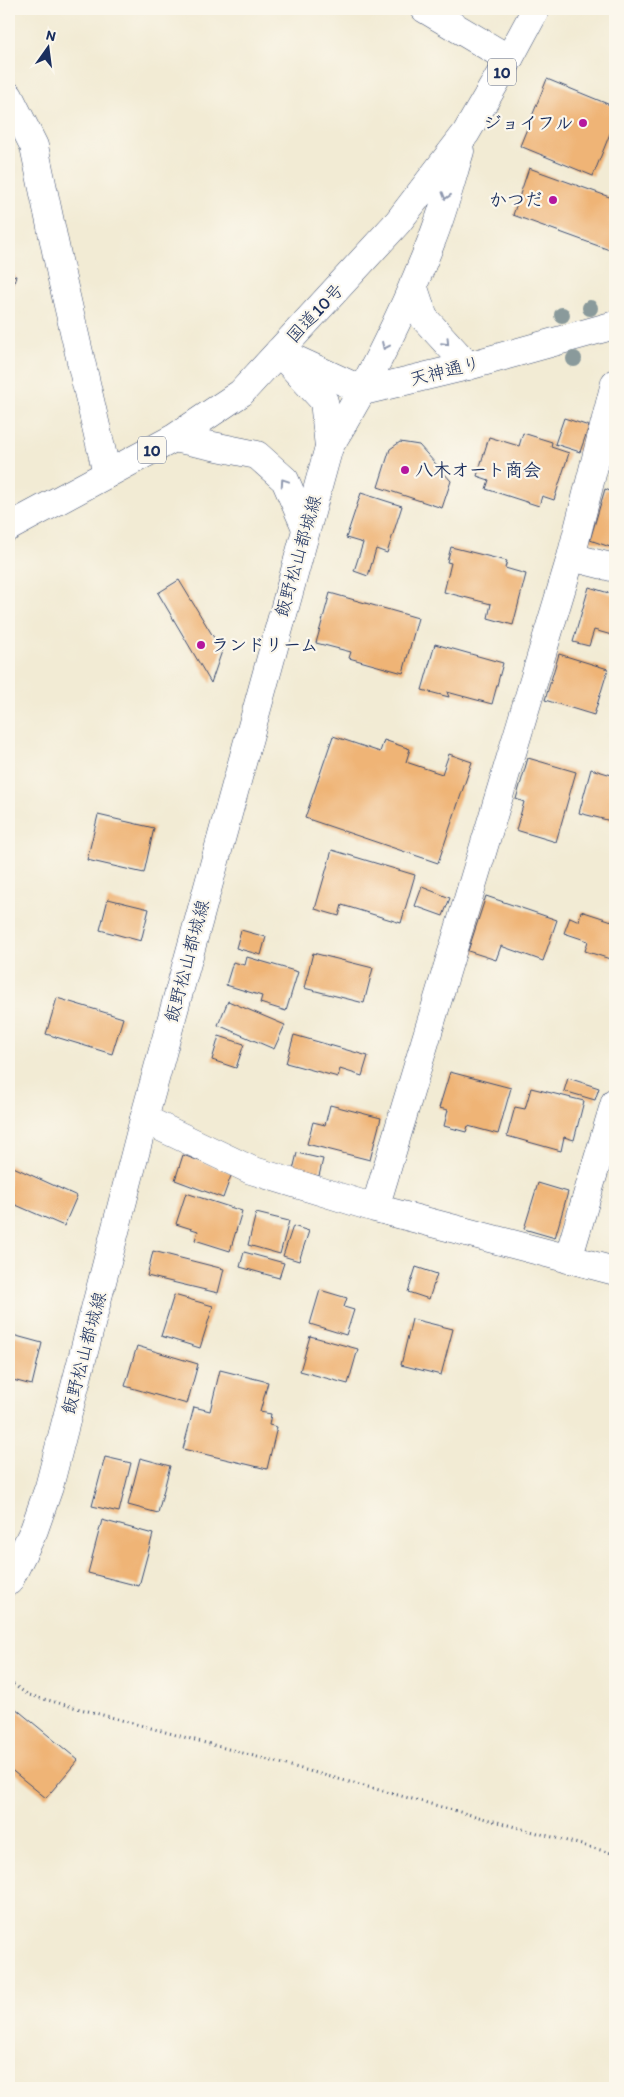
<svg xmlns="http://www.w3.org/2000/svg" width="624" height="2097" viewBox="0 0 624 2097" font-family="Itim,'Klee One',sans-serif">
<rect width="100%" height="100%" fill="#fbf7ec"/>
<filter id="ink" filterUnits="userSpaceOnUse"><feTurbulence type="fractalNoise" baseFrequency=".02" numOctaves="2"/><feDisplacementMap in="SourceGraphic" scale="10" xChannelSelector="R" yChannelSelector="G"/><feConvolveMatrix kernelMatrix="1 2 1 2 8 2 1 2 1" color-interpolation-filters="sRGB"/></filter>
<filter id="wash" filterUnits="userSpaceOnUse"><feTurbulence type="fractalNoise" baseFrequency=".0096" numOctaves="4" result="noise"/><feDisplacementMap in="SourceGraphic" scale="20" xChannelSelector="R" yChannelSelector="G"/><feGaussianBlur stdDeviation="1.12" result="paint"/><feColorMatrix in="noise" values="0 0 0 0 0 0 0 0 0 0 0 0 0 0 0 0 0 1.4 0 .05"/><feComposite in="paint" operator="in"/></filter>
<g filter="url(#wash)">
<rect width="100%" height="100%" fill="#f2ebd4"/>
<g id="blocks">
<path fill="#efb476" d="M547,79L615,107V121L593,176L520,146Z
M529,168L615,199V252L513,215Z
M9,274L16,276L9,300Z
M564,418L589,426L580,452L555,444Z
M523,433L552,442L551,447L569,453L554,500L542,496L539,506L486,489L489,480L477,476L489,437L519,446Z
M400,442L419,445L451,481L442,508L378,487L390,449Z
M605,489L615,493V530L610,547L590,540Z
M361,493L402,506L387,553L376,549L368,576L354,571L363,543L346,538Z
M451,547L507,561L505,568L526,574L513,625L488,618L491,604L444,592L451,563L447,562Z
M179,580L222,651L211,683L158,593Z
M589,587L615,595V636L594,630L589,646L573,642Z
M330,593L418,618L403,673L349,658L351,652L316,643Z
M435,644L503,663L492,704L447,692L449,697L422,690Z
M559,654L608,669L594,715L545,700Z
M333,736L380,752L384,740L410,749L406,762L442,774L449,754L472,762L438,863L305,818Z
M528,758L576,772L556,842L516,830L524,802L516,799Z
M591,769L615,776V822L579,813Z
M98,815L154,828L144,873L87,860Z
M332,850L415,875L401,923L342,905L339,916L315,909Z
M422,887L450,898L443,916L415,906Z
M486,896L557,920L543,961L501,946L496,960L468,951Z
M108,899L149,909L141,941L100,930Z
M581,911L615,922V942L610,959L585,951L588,941L564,933L570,917L579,921Z
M241,930L266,937L261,955L236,948Z
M313,953L373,968L364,1003L304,988Z
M247,957L298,972L286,1011L260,1003L262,996L226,985L233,962L245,965Z
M57,998L123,1018L112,1054L46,1034Z
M228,1001L285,1025L274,1049L218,1025Z
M294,1035L368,1056L362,1076L340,1069L338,1077L286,1063Z
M219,1036L244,1044L236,1068L212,1060Z
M450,1072L511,1088L498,1134L468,1126L466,1132L444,1126L448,1110L439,1108Z
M568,1078L599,1088L595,1100L564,1091Z
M531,1088L584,1101L574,1140L564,1137L561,1151L507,1136L515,1107L525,1109Z
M330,1105L381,1118L370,1160L307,1144L313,1122L325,1125Z
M297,1153L323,1159L319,1176L293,1170Z
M183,1155L232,1173L223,1198L175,1180Z
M9,1165L77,1196L64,1226L9,1202Z
M538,1183L568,1192L555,1238L524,1229Z
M186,1193L242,1211L230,1251L195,1240L198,1231L176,1224Z
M256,1213L289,1221L280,1254L248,1245Z
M293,1226L309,1231L299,1261L283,1256Z
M153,1251L224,1269L218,1293L147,1276Z
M244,1252L284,1263L279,1278L240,1267Z
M416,1267L437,1274L429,1299L408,1292Z
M320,1290L347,1298L344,1307L354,1310L346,1335L310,1324Z
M174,1295L213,1306L200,1348L161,1336Z
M412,1319L453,1329L441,1375L401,1365Z
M9,1334L42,1343L32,1385L9,1379Z
M310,1336L358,1349L348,1384L300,1371Z
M137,1346L198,1364L187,1404L125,1386Z
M220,1370L268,1382L260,1412L271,1414L269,1425L277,1427L267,1469L183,1449L194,1407L210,1411Z
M105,1457L131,1463L119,1512L92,1506Z
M140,1458L170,1466L158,1513L128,1505Z
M102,1520L153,1534L139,1586L88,1573Z
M9,1703L78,1760L46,1798L9,1768Z"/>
</g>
</g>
<g filter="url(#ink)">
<use href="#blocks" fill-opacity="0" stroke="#3b4b70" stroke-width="1"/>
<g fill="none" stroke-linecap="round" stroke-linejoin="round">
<defs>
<path id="minor" d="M425,9L509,59
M9,96L34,146L62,279L107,474
M279,352L364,391L468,366L615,325
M571,557L615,568
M144,1119L251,1170L375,1208L615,1271
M375,1208L571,557L615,383
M568,1259L615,1102"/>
<path id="major" d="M9,1581L34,1530L49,1487L144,1119L329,447L324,401L279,352"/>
<path id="highway" d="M413,285L424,318L468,366
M174,438L257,455L285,480L305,526
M329,447C369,382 403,314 431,242C443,213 451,181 460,151
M9,527L174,438L241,393L398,222L466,133L509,59L536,9"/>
</defs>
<use href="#minor" stroke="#3b4b70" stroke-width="29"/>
<use href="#major" stroke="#3b4b70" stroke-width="29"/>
<use href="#highway" stroke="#3b4b70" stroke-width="29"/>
<path stroke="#3b4b70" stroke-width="3" stroke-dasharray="1 4" stroke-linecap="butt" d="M9,1682L29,1695L615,1854"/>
<use href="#minor" stroke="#fff" stroke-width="28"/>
<use href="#major" stroke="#fff" stroke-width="28"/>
<use href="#highway" stroke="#fff" stroke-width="28"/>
</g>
<g fill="#8a9a9b">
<circle cx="590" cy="308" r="8"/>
<circle cx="562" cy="315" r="8"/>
<circle cx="574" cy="359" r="8"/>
</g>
<defs><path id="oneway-chevron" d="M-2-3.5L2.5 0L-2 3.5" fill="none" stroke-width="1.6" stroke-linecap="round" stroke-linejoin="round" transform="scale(1.25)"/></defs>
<g stroke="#8d97ae">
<use href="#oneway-chevron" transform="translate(446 196) rotate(107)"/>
<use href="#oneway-chevron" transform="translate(446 342) rotate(47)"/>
<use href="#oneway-chevron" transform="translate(385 346) rotate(115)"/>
<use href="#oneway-chevron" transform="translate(284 482) rotate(-124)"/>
</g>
</g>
<g fill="#b5179e" stroke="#fbf7ec" stroke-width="2">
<circle cx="583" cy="123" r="5"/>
<circle cx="553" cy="200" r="5"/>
<circle cx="405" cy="470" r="5"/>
<circle cx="201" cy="645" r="5"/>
</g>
<g text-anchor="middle" stroke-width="4.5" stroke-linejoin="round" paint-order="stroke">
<g fill="#fbf7ec" stroke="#5e6b89" stroke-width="1">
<rect x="488" y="58.5" width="28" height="27" rx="4"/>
<rect x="138" y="436.5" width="28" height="27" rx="4"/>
</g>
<g font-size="16" font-weight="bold" fill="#1b2f5e">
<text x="502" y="78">10</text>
<text x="152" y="456">10</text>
</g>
<g font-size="18" font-weight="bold" fill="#1b2f5e" stroke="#fbf7ec" text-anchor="end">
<text x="573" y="129">ジョイフル</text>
<text x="543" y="206">かつだ</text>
<text x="415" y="476" text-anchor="start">八木オート商会</text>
<text x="211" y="651" text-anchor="start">ランドリーム</text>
</g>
<g font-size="18" fill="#1b2f5e" stroke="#fbf7ec">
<text transform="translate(315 313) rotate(-47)" y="6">国道10号</text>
<text transform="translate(445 371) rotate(-14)" y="6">天神通り</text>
<text transform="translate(298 556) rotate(-74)" y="6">飯野松山都城線</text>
<text transform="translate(187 961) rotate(-75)" y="6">飯野松山都城線</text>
<text transform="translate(84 1353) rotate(-75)" y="6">飯野松山都城線</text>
</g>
</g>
<rect width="624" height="2097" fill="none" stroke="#fbf7ec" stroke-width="30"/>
<g transform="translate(48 48) rotate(14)" stroke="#fbf7ec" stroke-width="4" paint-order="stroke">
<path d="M0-4L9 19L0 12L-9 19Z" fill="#1b2f5e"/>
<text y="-8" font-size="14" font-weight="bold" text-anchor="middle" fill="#1b2f5e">N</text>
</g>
</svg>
